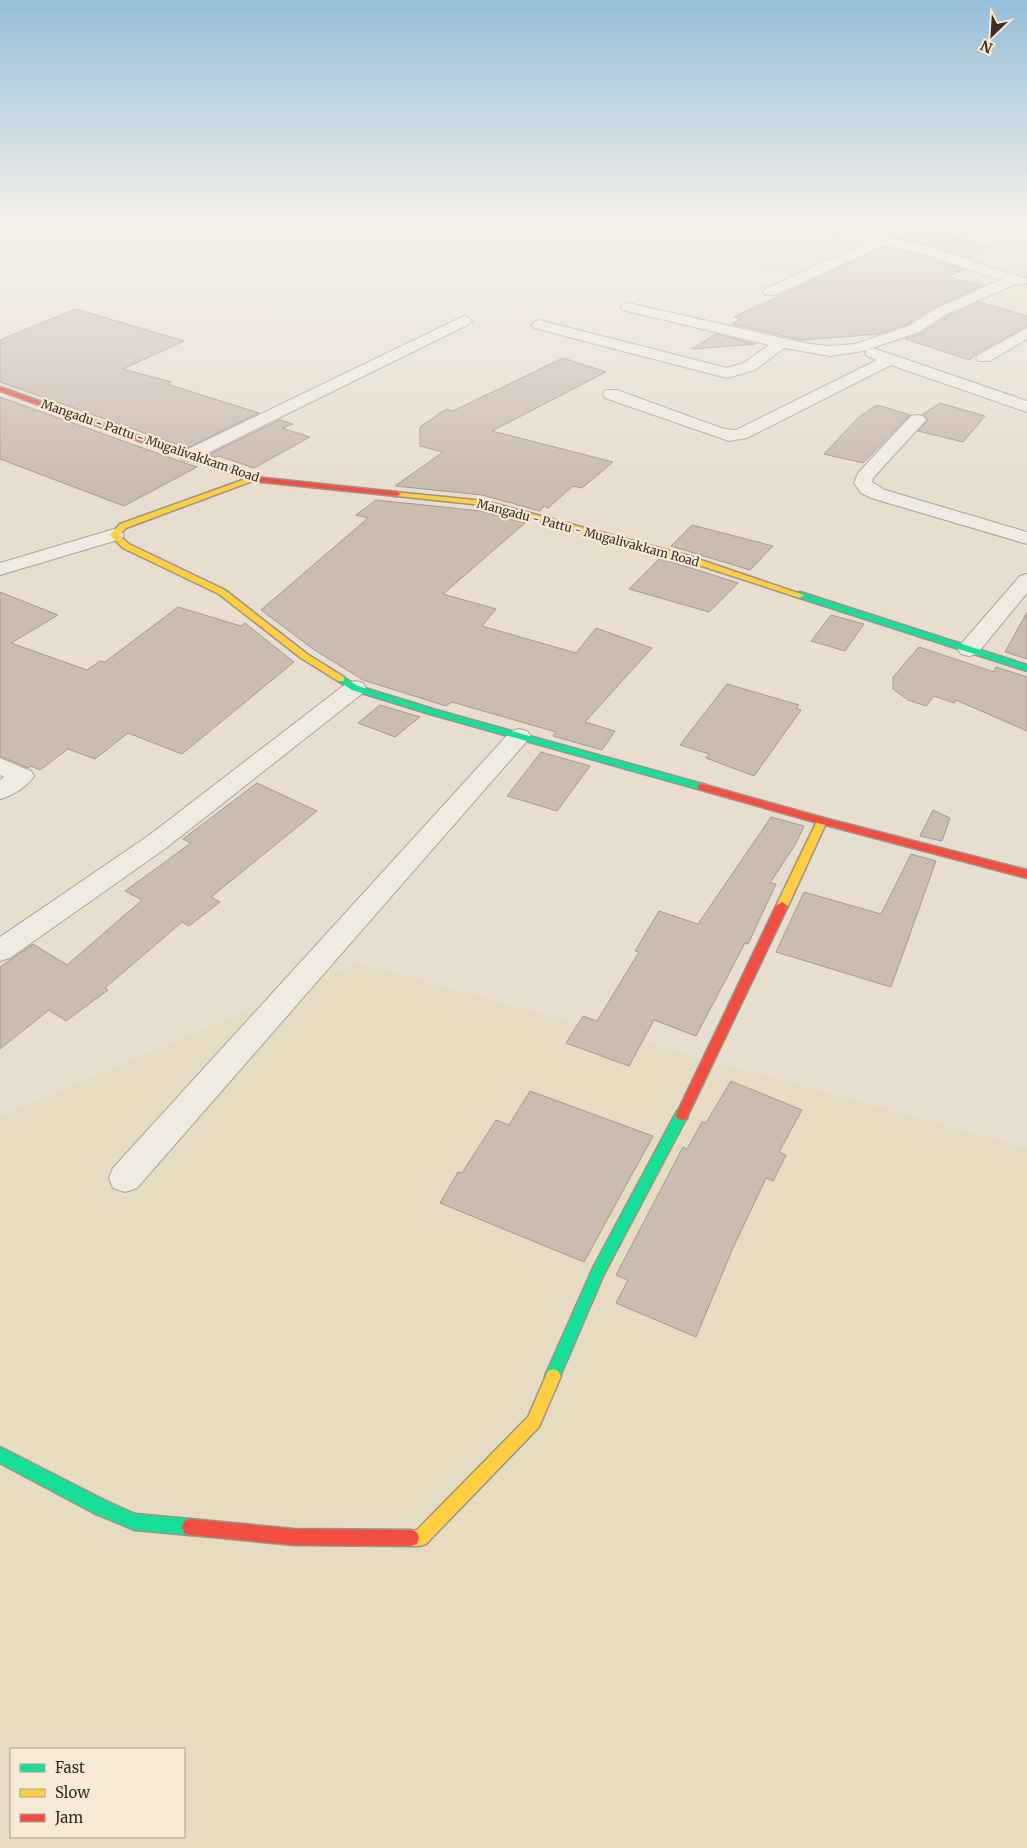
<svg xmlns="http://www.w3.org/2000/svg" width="1027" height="1848" viewBox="0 0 1027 1848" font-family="Merriweather,serif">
<rect width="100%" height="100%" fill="#e7ded0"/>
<path fill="#e6dcc1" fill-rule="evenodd" d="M306,224H1027V324L683,255Z
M358,963L1027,1148V1848H0V1117ZM11,1749H184V1837H11Z"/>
<path fill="#cbbcb1" stroke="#a8998f" d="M920,228L993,247L968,258L938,247L897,238Z
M884,247L926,257L965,270L947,276L982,286L934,307L908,324L878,334L802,340L732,324L741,318L734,317Z
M979,302L1027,316V326L977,353L970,360L905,339L920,334L946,317Z
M76,309L184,341L123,369L171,382L167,384L259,413L187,448L0,382V340Z
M716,334L756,344L692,349Z
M563,358L606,372L492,431L613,462L582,488L573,486L548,508L544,506L540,511L482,495L395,486L443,452L420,446V427L446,409L453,411Z
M0,397L182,462L197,467L124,506L0,459Z
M940,403L985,416L963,442L918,431L928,420L923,414Z
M877,405L910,415L863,463L824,454L859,417Z
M280,420L293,424L282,428L310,437L254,468L219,456L215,457L208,455Z
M376,500L481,511L525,523L443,594L496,609L482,626L576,653L596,628L652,648L585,722L615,731L602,750L553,736L556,732L452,702L446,706L363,680L313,649L261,610L368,518L356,515Z
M692,525L773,546L750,570L671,546Z
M659,559L678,564L738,583L709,612L629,589Z
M0,592L58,615L11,643L87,670L100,661L105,662L178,607L241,626L245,623L294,662L182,754L128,733L95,759L68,749L40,770L31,766L28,768L0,756Z
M1027,612V659L1005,652Z
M831,615L864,624L845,651L811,641Z
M919,647L994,672L996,667L1027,677V731L956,700L954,703L934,696L926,706L908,700L893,689V677Z
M727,684L799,705L796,708L801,710L754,776L706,758L709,754L680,745Z
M380,705L420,717L395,737L358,723Z
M541,752L590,766L557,811L507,796Z
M257,783L317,811L211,897L220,902L189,926L182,922L105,988L108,990L66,1021L49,1010L0,1049V967L33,944L67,965L142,900L125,891L191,843L183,839Z
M933,810L950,818L942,841L920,836Z
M771,817L804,826L795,845L770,883L776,884L748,944L745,943L696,1036L654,1020L629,1066L566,1043L583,1016L597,1021L639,952L635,951L659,911L698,924Z
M911,854L936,861L891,987L776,952L804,892L881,914Z
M731,1081L802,1110L779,1152L786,1155L773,1181L766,1178L733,1248L696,1337L616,1303L628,1280L616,1275L683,1147L687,1149L702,1122L706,1123Z
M530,1091L653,1136L584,1262L440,1203L458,1172L462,1173L496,1120L509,1125Z"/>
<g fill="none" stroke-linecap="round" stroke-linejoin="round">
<defs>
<path id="street" d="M825,224H840L869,234L937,249L1003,272L1026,278L1027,283L1021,285L1016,284L945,315L919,332L863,351L830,356L784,348L755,370L727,378L534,328L531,325L534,322L539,320L727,368L744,363L769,345L623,310L621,307L623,304L628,303L810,344L830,346L855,344L909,326L935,309L1000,280L927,255L884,245L775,295H765L763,292L765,289L869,242C857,239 831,235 825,224Z
M464,316L469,318L472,321L469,324L194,460L188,461L182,460L179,456L182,452Z
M1027,328V339L990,361H978L976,358L978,355Z
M873,348L1027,401V412L891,365L747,438L729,441L605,398L603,394L605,390H617L724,429L736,430L877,360L867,356L865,353L867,350Z
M917,415L923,416L926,420L873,478L872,482L885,490L1027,532V544L871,498L861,493L854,483L858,473L911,416Z
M114,529L121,531L124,535L121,539L0,575V563Z
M1027,574V593L977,654L969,656L961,654L958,649L961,644L1020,576Z
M355,681L363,683L366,688L363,693L166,848L10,958L0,961V937L148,836L347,683Z
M519,729L527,731L531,736L527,741L137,1188L125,1192L113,1188L109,1178L113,1168L511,731Z
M0,758L31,771L34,776C27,787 12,796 0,799V780L4,777L0,775Z"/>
<path id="fast" d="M800,592L1027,665V671L797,597V593Z
M341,676L358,686L436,710L706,785L707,787L706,789H698L430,714L352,690L338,681L336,679Z
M682,1110L687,1111L688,1115L604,1274L558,1381L553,1383L548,1381L545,1376L593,1268L677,1111Z
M0,1447L106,1501L135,1514L190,1519L196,1521L198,1527L196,1533L190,1535L135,1530L94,1513L0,1463Z"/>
<path id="slow" d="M251,477L258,479L126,528L119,535L129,544L225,590L307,654L344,677V681H338L301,658L219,594L123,548L110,535L120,524Z
M394,492L485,501L689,556L804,595L800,598L797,597L683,560L482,505L397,496H394Z
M822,818L827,821L788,906L786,909H778L776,906L817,821Z
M553,1369L558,1371L561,1376L539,1427L426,1544C418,1547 413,1547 405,1544L403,1538L405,1532L417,1530L528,1417L548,1371Z"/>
<path id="jam" d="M0,387L255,477L397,492L401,494L397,496L251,481L0,391Z
M702,784L824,818L1027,870V878L818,823L698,789L697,787L698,785Z
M782,902L788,906L688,1115L687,1119L682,1120L677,1119L676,1115L776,906Z
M190,1519L294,1529L411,1530L417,1532L419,1538L417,1544L411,1546L294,1545L190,1535L184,1533L182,1527L184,1521Z"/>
</defs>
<use href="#street" stroke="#ada398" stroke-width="2"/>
<use href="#fast" stroke="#9c9388" stroke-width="3"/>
<use href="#slow" stroke="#9c9388" stroke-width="3"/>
<use href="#jam" stroke="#9c9388" stroke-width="3"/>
<use href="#street" fill="#efeae2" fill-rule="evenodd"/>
<use href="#fast" fill="#16e098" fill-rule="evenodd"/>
<use href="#slow" fill="#ffcf43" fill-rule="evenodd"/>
<use href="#jam" fill="#f24e42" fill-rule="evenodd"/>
</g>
<linearGradient id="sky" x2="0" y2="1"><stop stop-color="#96bed8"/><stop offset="0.46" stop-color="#f4f0ea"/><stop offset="1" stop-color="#f4f0ea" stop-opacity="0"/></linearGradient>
<rect width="1027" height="482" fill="url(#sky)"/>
<g text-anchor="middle" stroke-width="4.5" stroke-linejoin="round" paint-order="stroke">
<g font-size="12" fill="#3d2b1f" stroke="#f7ebd7">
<text transform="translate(150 441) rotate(19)" y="4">Mangadu - Pattu - Mugalivakkam Road</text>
<text transform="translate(588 533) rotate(15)" y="4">Mangadu - Pattu - Mugalivakkam Road</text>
</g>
</g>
<rect x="10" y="1748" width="175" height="90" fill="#f7ebd7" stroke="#ad9e8d"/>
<rect x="20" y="1764" width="25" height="8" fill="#16e098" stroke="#ad9e8d"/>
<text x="55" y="1773" font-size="15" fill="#3d2b1f">Fast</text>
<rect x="20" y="1789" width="25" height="8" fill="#ffcf43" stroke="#ad9e8d"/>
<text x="55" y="1798" font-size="15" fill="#3d2b1f">Slow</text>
<rect x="20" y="1814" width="25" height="8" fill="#f24e42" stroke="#ad9e8d"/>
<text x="55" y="1823" font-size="15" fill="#3d2b1f">Jam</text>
<g transform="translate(992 35) rotate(205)" stroke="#f7ebd7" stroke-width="4" paint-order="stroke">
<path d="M0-4L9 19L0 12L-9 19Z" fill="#3d2b1f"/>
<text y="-8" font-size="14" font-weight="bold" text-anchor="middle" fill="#3d2b1f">N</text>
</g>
</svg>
